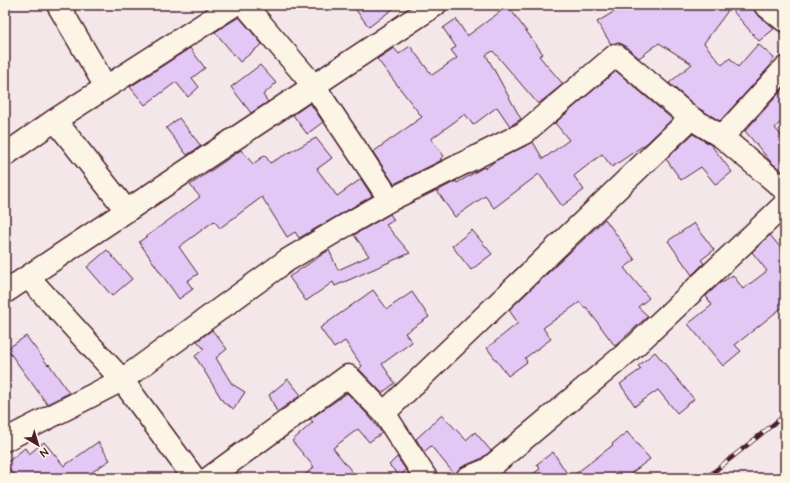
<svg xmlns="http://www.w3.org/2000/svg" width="790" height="483" viewBox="0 0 790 483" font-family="'Architects Daughter',sans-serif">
<rect width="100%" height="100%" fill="#f4e7ea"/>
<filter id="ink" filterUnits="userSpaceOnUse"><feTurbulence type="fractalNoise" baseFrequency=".025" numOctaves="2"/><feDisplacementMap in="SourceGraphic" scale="8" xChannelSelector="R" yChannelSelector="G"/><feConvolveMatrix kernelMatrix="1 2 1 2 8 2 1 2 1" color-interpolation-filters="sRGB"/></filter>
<g filter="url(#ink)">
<path fill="#e3c7f5" stroke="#4a1f2b" d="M352,5H398L369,27Z
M625,5H753L757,14L774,29L759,41L730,8L704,43L722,65L730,58L738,67L758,44L774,58L770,64L771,65L720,121L698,108L669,83L692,64L659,43L639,58L624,45L619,43L611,44L597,22Z
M508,6L543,54L539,56L563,84L538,104L493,51L486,55L521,119L510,126L497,107L473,125L465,114L431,139L444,156L440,159L442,160L394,184L373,152L422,117L377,59L394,48L399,54L410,46L432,75L457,58L451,50L456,47L443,28L456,19L467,36Z
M239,17L262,44L240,62L215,32Z
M190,48L205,68L192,78L199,87L188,97L176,82L145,105L130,87Z
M260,65L276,83L263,95L268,102L251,113L231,87Z
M616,71L672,119L647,143L612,167L602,154L574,176L584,190L562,206L539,174L494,208L485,196L455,217L437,191L456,181L457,183L484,167L485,169L495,161L533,142L543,159L569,140L555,123Z
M785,87V117L775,128L785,140V174L771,162L745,131Z
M310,103L323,122L307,134L293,115Z
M179,118L201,146L187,155L166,128Z
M693,134L711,145L732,172L716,185L701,167L681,180L666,159Z
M316,138L332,158L317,169L337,196L361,179L372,196L299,238L295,232L287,237L262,197L220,228L214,221L179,247L198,274L187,281L193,289L179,299L139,242L200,197L190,185L241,150L253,164L265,155L270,163Z
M390,214L394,220L386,225L410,253L335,286L333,282L306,301L289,277L329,250L338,270L369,256L354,235Z
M605,219L635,260L624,268L649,298L638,307L648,316L615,346L586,307L584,308L580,302L543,328L551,339L525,358L527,362L508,376L487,348L518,323L509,310Z
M694,223L714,250L701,260L704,263L692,275L668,241Z
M472,230L492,254L471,270L452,246Z
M770,235L785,253V305L735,345L741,351L723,366L688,324L712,305L706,296L719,284L733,275L743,289L767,271L752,252Z
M107,250L132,279L112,296L87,267Z
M373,290L387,309L412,292L429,317L405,333L412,342L382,364L395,383L382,393L359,369L362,366L345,341L334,348L320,328Z
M212,330L227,349L216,358L232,384L245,392L234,409L224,403L195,356L204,349L197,341Z
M26,336L48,365L49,364L69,393L47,404L7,349Z
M655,352L694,399L677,413L658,390L635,406L620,384L641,369L638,366Z
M288,379L301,395L277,412L269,395Z
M347,393L369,416L382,433L369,442L358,429L333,448L357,478H301L314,467L292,441L313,422L310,419Z
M442,415L466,440L475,432L491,451L480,459L462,467L455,475L431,446L424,452L416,439Z
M627,432L650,459L625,478H527L540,469L537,464L553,452L570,478L613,445L612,444Z
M44,442L64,466L98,442L110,460L83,478H16L5,464L25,448L29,454Z
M397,457L406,470L400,476L389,465Z"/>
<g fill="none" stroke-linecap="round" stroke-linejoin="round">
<defs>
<path id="minor" d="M58,5L106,87
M245,5L314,86L390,200
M765,5L785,21
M55,120L127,211
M722,137L785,68
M5,155L55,120L234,5
M28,277L122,380L194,478
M5,292L435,5
M384,413L426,478
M5,440L122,380L286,261L341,228L390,200L524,133L616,55L691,118L722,137L785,190
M209,478L348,376L384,413L691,118
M467,478L487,470L636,345L785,204"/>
</defs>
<use href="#minor" stroke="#4a1f2b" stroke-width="25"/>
<use href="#minor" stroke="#fcf5e5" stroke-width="22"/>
<defs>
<path id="rail" d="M706,478L785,415"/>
</defs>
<use href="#rail" stroke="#4a1f2b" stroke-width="4.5"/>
<use href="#rail" stroke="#fcf5e5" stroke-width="3" stroke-dasharray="9" stroke-linecap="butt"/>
</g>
</g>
<rect width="790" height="483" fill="none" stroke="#fcf5e5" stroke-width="20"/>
<rect x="10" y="10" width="770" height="463" fill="none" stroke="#4a1f2b" stroke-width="1.5" filter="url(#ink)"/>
<g transform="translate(38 445) rotate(142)" stroke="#fcf5e5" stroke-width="3" paint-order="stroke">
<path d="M0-3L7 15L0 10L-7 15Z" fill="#4a1f2b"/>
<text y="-6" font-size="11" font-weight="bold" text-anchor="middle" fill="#4a1f2b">N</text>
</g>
</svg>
